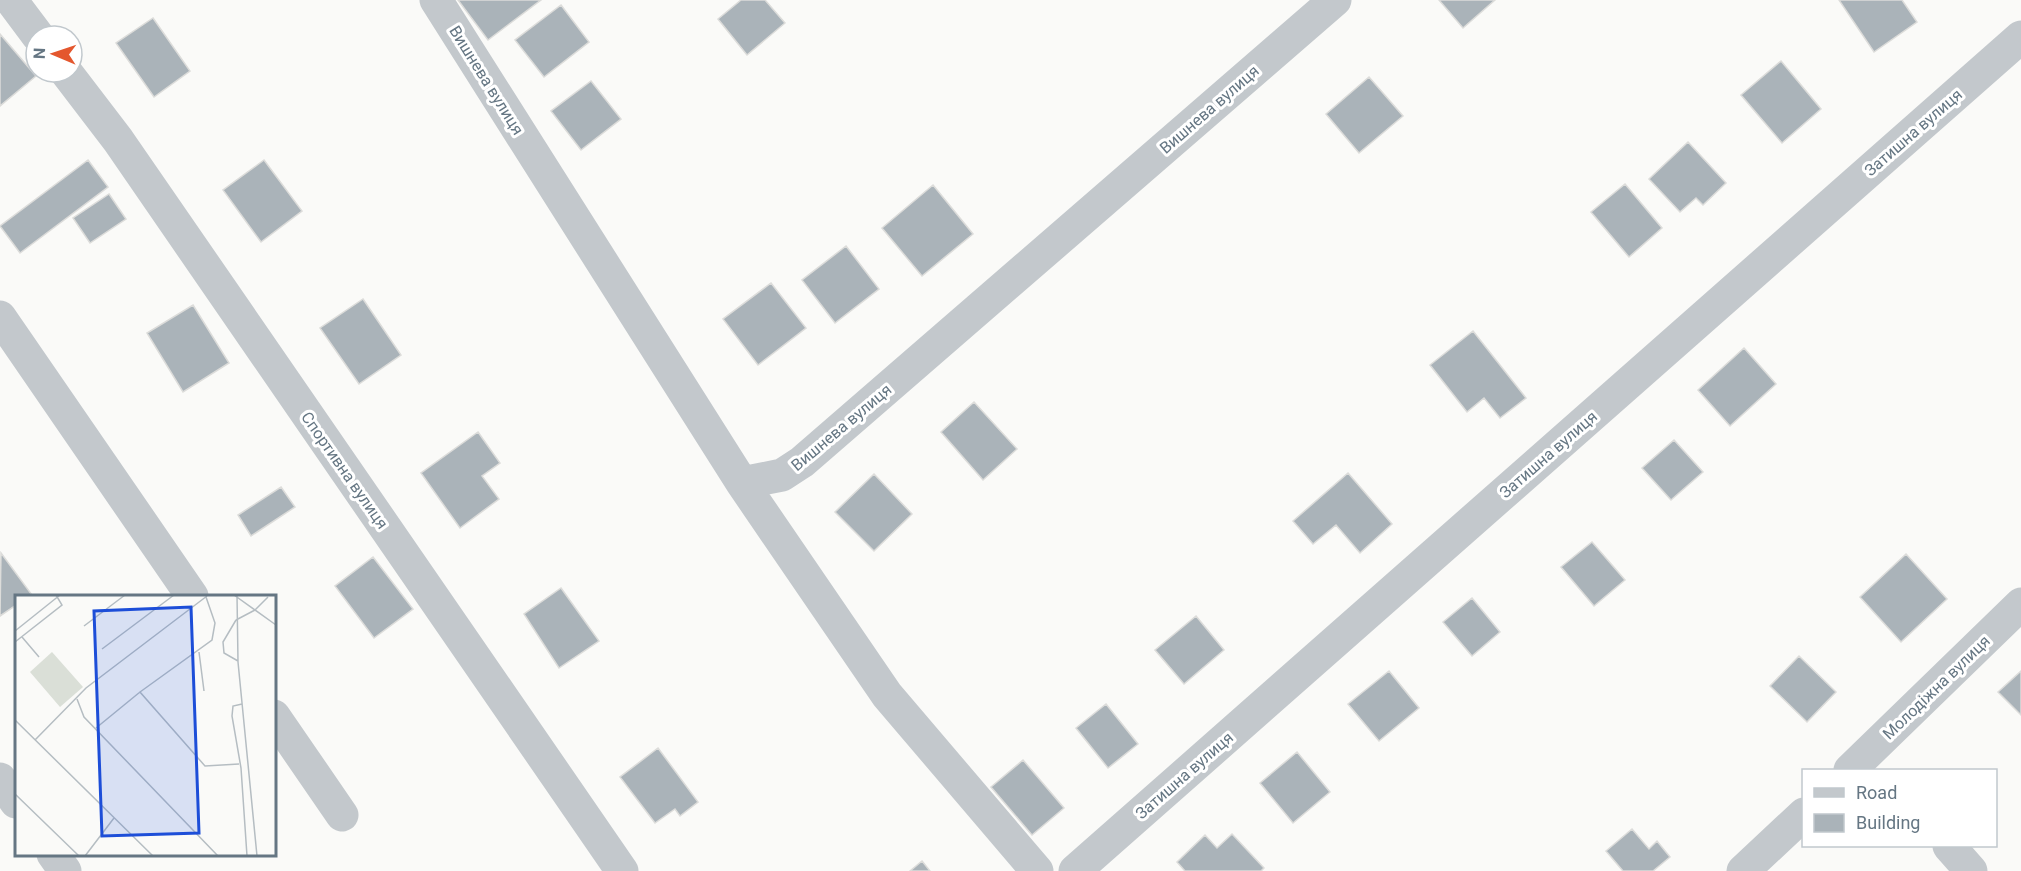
<svg xmlns="http://www.w3.org/2000/svg" width="2021" height="871" viewBox="0 0 2021 871" font-family="Roboto,sans-serif">
<rect width="100%" height="100%" fill="#fafaf8"/>
<path fill="#aab3b9" stroke="#dcdcda" stroke-width="1.5" d="M458,0H541L488,40Z
M741,0H765L785,23L747,55L718,19Z
M1439,0H1495L1463,28Z
M1839,0H1902L1917,22L1874,52Z
M561,5L589,42L544,77L515,40Z
M153,18L190,71L154,97L116,43Z
M0,34L36,76L0,106Z
M1781,61L1821,109L1782,143L1741,95Z
M1369,77L1403,116L1359,153L1326,114Z
M591,81L621,119L581,150L551,111Z
M1688,142L1726,183L1703,205L1696,198L1680,212L1649,179Z
M88,160L108,187L20,253L0,226Z
M264,160L302,211L261,242L223,190Z
M1625,184L1662,228L1629,257L1591,212Z
M933,185L973,234L922,276L882,228Z
M109,194L126,219L90,243L73,218Z
M846,246L879,289L835,323L802,280Z
M771,283L806,328L758,365L723,319Z
M363,299L401,355L359,384L320,328Z
M193,305L229,363L183,392L147,333Z
M1473,331L1526,398L1500,418L1484,398L1467,412L1430,365Z
M1744,348L1776,384L1730,426L1698,390Z
M974,402L1017,449L983,480L941,432Z
M478,432L500,463L482,476L499,499L460,528L421,473Z
M1674,440L1703,472L1671,500L1642,468Z
M1348,473L1392,524L1360,553L1336,525L1313,544L1293,521Z
M874,474L912,514L874,551L835,512Z
M281,487L295,507L251,536L238,515Z
M1592,542L1625,580L1594,606L1561,567Z
M1,553L32,595L16,596V605L0,616Z
M1906,554L1947,599L1901,642L1860,597Z
M373,557L413,609L374,638L335,586Z
M561,588L599,641L559,668L524,614Z
M1472,598L1500,632L1472,656L1443,622Z
M1196,616L1224,650L1184,684L1155,650Z
M1799,656L1836,692L1807,722L1770,686Z
M1389,671L1419,708L1379,741L1348,704Z
M2021,671V715L1998,692Z
M1106,704L1138,744L1108,768L1076,728Z
M658,748L698,802L680,816L675,809L655,823L620,777Z
M1297,752L1330,792L1293,823L1260,783Z
M1023,760L1064,808L1032,835L991,787Z
M1632,829L1649,849L1657,841L1670,857L1653,871H1623L1606,851Z
M1232,834L1264,868L1261,871H1185L1177,862L1205,835L1217,848Z
M922,861L930,871H910Z"/>
<g fill="none" stroke-linecap="round" stroke-linejoin="round">
<path stroke="#c3c8cc" stroke-width="33" d="M11,0L38,36
M436,0L742,483L782,475L802,462L1335,0
M66,72L118,140L622,871
M0,317L192,596
M742,483L887,695L1037,871
M274,716L342,815
M1850,770L2021,604
M0,779L16,802
M1949,846L1971,871
M53,854L65,871
M1075,871L2021,37
M1743,871L1804,814"/>
</g>
<g text-anchor="middle" stroke-width="6" stroke-linejoin="round" paint-order="stroke">
<g font-size="16" fill="#657683" stroke="#fff">
<text transform="translate(487 80) rotate(58)" y="6">Вишнева вулиця</text>
<text transform="translate(1209 109) rotate(-41)" y="6">Вишнева вулиця</text>
<text transform="translate(1913 132) rotate(-41)" y="6">Затишна вулиця</text>
<text transform="translate(841 427) rotate(-40)" y="6">Вишнева вулиця</text>
<text transform="translate(1548 454) rotate(-41)" y="6">Затишна вулиця</text>
<text transform="translate(345 470) rotate(55)" y="6">Спортивна вулиця</text>
<text transform="translate(1936 687) rotate(-44)" y="6">Молодіжна вулиця</text>
<text transform="translate(1184 775) rotate(-41)" y="6">Затишна вулиця</text>
</g>
</g>
<g transform="translate(15 595)">
<rect width="261" height="261" fill="#fafaf8"/>
<path d="M37,57L68,92L45,112L15,77Z" fill="#dadfd7"/>
<path fill="none" stroke="#b5bdc2" stroke-width="1.5" d="M219,0L261,30M222,0L223,67L242,261M191,2L200,28L197,45L125,97L190,171L224,169M240,15L253,2M221,25L208,47L209,58L223,66M221,25L240,15M69,31L110,0M0,36L45,0M7,42L24,62M0,47L47,10L41,0M87,54L159,0M184,57L189,96M62,104L69,122L203,261M227,109L218,111L217,121L226,173L232,261M0,125L138,261M81,133L125,97M20,145L71,93L192,1M0,199L64,261M70,261L99,223"/>
<path fill="#1d4ed8" fill-opacity="0.15" stroke="#1d4ed8" stroke-width="3" d="M176,12L184,238L87,241L79,16Z"/>
<rect width="261" height="261" fill="none" stroke="#657683" stroke-width="3"/>
</g>
<rect x="1802" y="769" width="195" height="78" fill="#ffffff" stroke="#c1c8cd" stroke-width="1.5"/>
<rect x="1814" y="788" width="30" height="9" fill="#c3c8cc" stroke="#c1c8cd" stroke-width="1.5"/>
<text x="1856" y="799" font-size="18" fill="#657683">Road</text>
<rect x="1814" y="814" width="30" height="18" fill="#aab3b9" stroke="#c1c8cd" stroke-width="1.5"/>
<text x="1856" y="829" font-size="18" fill="#657683">Building</text>
<g transform="translate(54 54) rotate(272)"><circle r="28" fill="#ffffff" stroke="#c1c8cd" stroke-width="1.5"/>
<path d="M0-4.5L10 22L0 15L-10 22Z" fill="#e4572e"/>
<text y="-9" font-size="16" font-weight="bold" text-anchor="middle" fill="#657683">N</text>
</g>
</svg>
